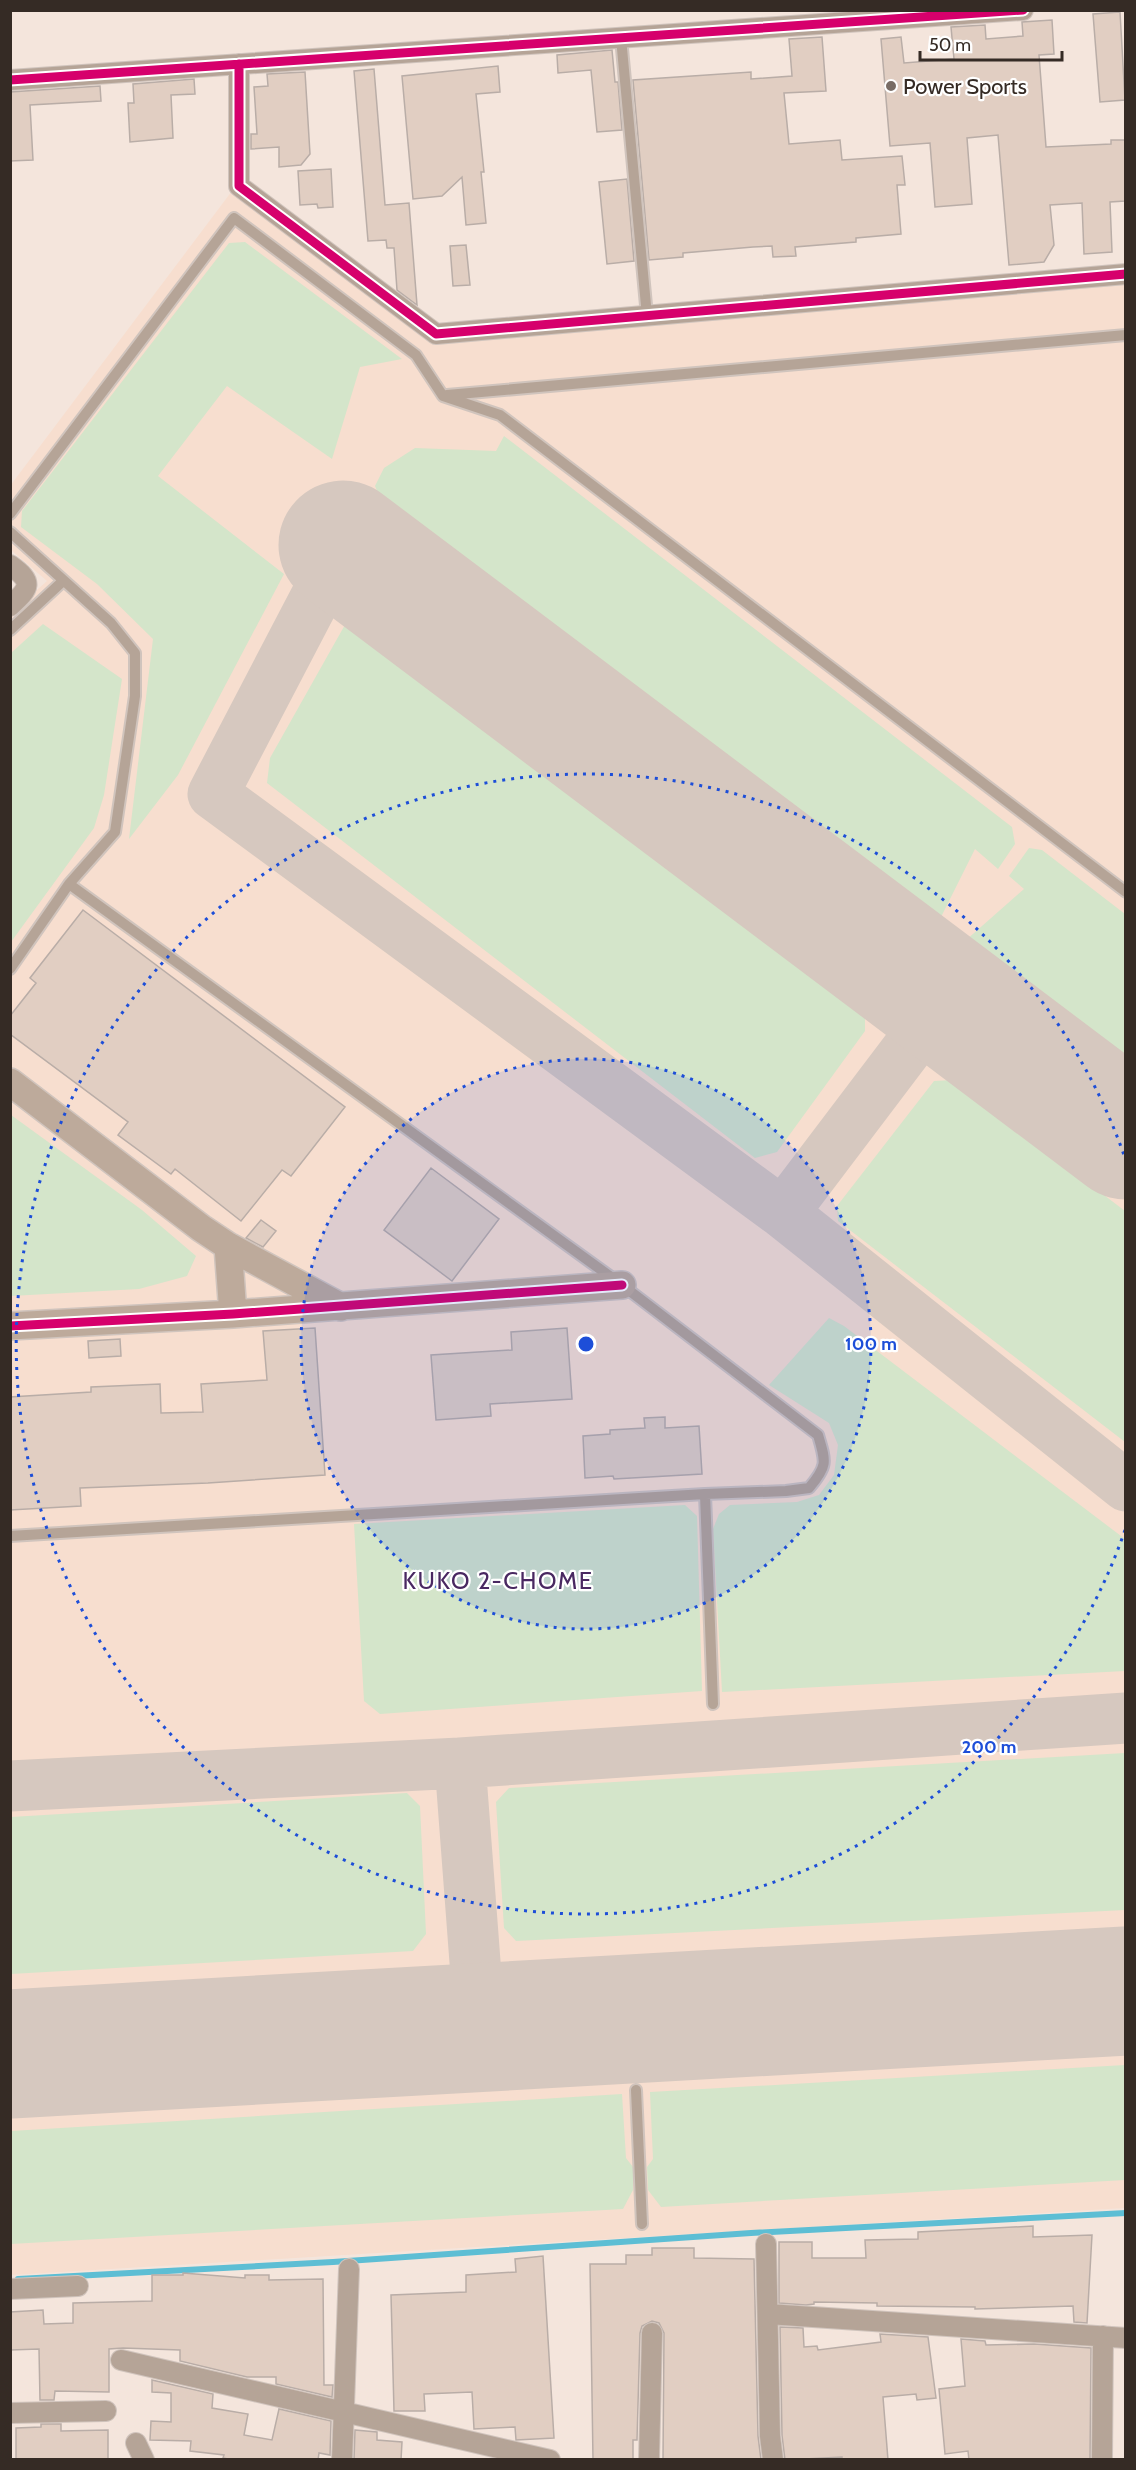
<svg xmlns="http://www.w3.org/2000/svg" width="1136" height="2470" viewBox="0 0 1136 2470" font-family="Cabin,sans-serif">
<rect width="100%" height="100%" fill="#f4e5dc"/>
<path fill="#f7decf" d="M232,191L435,342L1125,282V2208L11,2275L10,614L47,581L11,550L10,486Z"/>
<path fill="#d4e5ca" d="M245,242L402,359L360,367L332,459L227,386L158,476L284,574L178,775L129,839L153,639L97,584L21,527L22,511L229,243Z
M504,436L1012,827L1015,844L998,869L975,849L935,929L381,500L375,486L384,468L415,448L496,451Z
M346,623L865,1014V1031L777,1152L755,1158L267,783L270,758Z
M43,624L122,679L104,795L94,828L11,942V653Z
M1029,848L1042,850L1125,914V1067L965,941L1024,889L1009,876Z
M953,1080L1125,1211V1442L838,1221L837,1206L934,1081Z
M11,1115L142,1210L196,1256L187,1276L139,1289L11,1296Z
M829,1318L844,1326L1125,1539V1671L722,1692L713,1529L719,1514L730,1505L797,1502L819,1495L834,1475L838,1445L829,1423L769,1385Z
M685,1505L697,1516L702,1691L380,1714L364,1701L354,1524Z
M1125,1753V1910L516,1941L504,1928L496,1802L509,1788Z
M407,1793L420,1806L426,1934L413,1951L11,1974V1817Z
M1125,2065V2180L661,2207L648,2190L647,2167L653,2159L650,2092Z
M622,2094L626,2158L633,2167V2190L623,2209L11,2244V2131Z"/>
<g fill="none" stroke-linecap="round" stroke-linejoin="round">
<path stroke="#5dbed4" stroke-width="6" d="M18,2279L333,2262L751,2233L1126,2213"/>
<path stroke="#d6c8bf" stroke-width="51" d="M343,545L213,794L783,1213L1126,1486
M783,1213L945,999
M460,1763L480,2028
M10,1786L460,1763L1126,1718"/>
<path stroke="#d6c8bf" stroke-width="129" d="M343,545L1126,1135
M10,2054L1126,1991"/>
</g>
<path fill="#e1cec2" stroke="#b9ada7" stroke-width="1.5" d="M1120,12L1125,100L1100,102L1093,14Z
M1052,20L1054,54L1039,55L1046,147L1111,144V140H1125V201L1110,202L1112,252L1084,254L1082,203L1050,205L1054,245L1044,262L1009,265L998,135L967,138L972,204L935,207L930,143L890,146L881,39L901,37L904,63L954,59L951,27L985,25L986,39L1023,36L1022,22Z
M822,37L826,91L784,93L789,144L840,140L842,160L902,156L905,185H897L901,234L856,238V242L795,247L796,256L773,257L772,246L753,247L683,253V257L649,260L633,80L751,72V79L792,76L789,39Z
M612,50L615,82H618L622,130L597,132L591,70L558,73L557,55Z
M498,66L500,92L476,94L484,172H481L486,223L466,225L462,177L442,196L413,199L402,76Z
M374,69L385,205L409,203L417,305L397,290L394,248H387L386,240L368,241L354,71Z
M305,72L310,154L301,165L279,167V147L251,149V134H257L254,87L268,86L267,74Z
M194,79L195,94L171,95L173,138L130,142L128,103H134L133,84Z
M100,86L101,101L30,105L33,160L10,161V92Z
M331,169L333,207L318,208L317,204L300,205L298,171Z
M627,179L634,261L607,264L599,182Z
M466,245L470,285L453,286L450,246Z
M83,910L345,1107L291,1176L282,1170L241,1221L175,1169L171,1174L118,1135L128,1122L10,1034V1016L36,983L30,978Z
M431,1168L499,1219L452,1281L384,1230Z
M261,1220L276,1231L263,1247L246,1238Z
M315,1328L325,1475L208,1483L80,1488L81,1506L10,1510V1397L91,1392V1387L160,1384L161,1413L203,1412L201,1384L267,1380L263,1331Z
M567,1328L572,1399L490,1404L491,1416L436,1420L431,1355L512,1350L511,1332Z
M120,1339L121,1356L89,1358L88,1341Z
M665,1417V1428L699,1426L702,1474L614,1479L613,1476L585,1478L583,1436L610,1434V1430L645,1428L644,1418Z
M1033,2226V2237L1092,2235L1087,2323L1074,2322L1073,2306L975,2309V2307L877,2306V2303L814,2302V2304L806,2305L779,2303V2242H812V2258H866L865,2240L918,2239V2232Z
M652,2248H694V2258L754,2259L758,2436L761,2460H663L664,2333L659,2323L652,2321L642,2326L640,2333L637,2440H633V2460H593L590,2264H626V2255H652Z
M543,2256L554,2438L516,2440L515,2427L474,2429L472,2392L424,2394L425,2411H394L391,2295L466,2292V2275L516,2272L515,2259Z
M183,2273L245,2278V2275H269V2280L323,2279L324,2385H333L332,2397L276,2384V2377H247L180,2361V2350L123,2348L109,2349V2392L55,2391L54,2400H40L39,2349L10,2350V2312L43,2310L44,2324L73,2323V2303L152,2301V2275H183Z
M780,2327L803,2328L804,2347L817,2346L818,2350L881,2342L880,2334L928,2337L936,2398L917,2400L916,2394L883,2397L888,2460H842V2457L785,2460L782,2435Z
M961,2339L985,2341L986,2345L1034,2344L1091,2348L1090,2460H969L968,2451L945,2454L939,2389L965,2386Z
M152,2380L213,2394L212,2408L248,2414L244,2435L272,2440L279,2409L331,2421L330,2455L319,2453L318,2460H233L223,2458L224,2455L190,2451L191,2441L150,2440L151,2421L171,2422V2393L152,2392Z
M41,2424H61V2431L108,2430V2460H16V2428L41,2427Z
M355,2430L377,2432V2440L402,2442L401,2460H354Z"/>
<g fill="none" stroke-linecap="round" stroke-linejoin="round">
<defs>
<path id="lane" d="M621,38L647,316
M447,395L1126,335
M10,514L234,218L416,355L443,396L500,415L1126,892
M10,532L111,623L135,653V696L115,832L69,884L10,969
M10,630L63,581
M705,1494L713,1704
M10,1536L705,1494L786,1491L809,1488C828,1466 826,1462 818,1435L622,1285L69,884
M636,2090L642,2224"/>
<path id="street" d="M239,64V186L436,334L1126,274
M10,80L1023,10
M10,565C34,582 30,588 10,606
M766,2244L770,2436L773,2460
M10,2289L78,2286
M768,2314L1126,2338
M121,2360L550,2460
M10,2413L106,2411
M136,2443L144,2460
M342,2460L349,2269
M649,2460L652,2333
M1102,2460L1103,2336"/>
<path id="secondary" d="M10,1082L201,1228L228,1246L341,1307
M228,1246L233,1314
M10,1326L233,1314L622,1285"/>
</defs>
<use href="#lane" stroke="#d0c4bd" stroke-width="14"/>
<use href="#street" stroke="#d0c4bd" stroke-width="22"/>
<use href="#secondary" stroke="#d0c4bd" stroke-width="30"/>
<use href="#lane" stroke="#b5a497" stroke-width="10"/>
<use href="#street" stroke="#b5a497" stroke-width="20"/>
<use href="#secondary" stroke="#bdaa9b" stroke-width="27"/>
<defs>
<path id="cycleway" d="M239,64V186L436,334L1126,274
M10,80L1023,10
M10,1326L233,1314L622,1285"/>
</defs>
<use href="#cycleway" stroke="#fff" stroke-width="13"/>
<use href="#cycleway" stroke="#d6006c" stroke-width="9"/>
</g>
<circle cx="586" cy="1344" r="285" fill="#1d4ed8" fill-opacity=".12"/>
<g fill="none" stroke="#1d4ed8" stroke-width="3" stroke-dasharray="3 6">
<circle cx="586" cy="1344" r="285"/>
<path d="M1125 1530A570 570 0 1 1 1125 1158"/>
</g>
<circle fill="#786c65" stroke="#fff" stroke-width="2" cx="891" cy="86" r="6"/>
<g text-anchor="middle" stroke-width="4.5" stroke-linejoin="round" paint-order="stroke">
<g font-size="22" fill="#352b25" stroke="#fff" text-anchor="start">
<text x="903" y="94">Power Sports</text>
</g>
<g font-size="24" letter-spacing="1.5" fill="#492861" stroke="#fff">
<text x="498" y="1589">KUKO 2-CHOME</text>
</g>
</g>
<circle cx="586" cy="1344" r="9" fill="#1d4ed8" stroke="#fff" stroke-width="3"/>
<g font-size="18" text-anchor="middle" font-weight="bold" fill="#1d4ed8" stroke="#fff" stroke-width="4.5" stroke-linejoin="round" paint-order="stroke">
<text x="871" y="1350">100 m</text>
<text x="989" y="1753">200 m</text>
</g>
<rect width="1136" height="2470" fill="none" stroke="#352b25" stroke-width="24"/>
<path d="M920 51v9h142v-9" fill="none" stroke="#352b25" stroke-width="3"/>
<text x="929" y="51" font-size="18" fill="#352b25" stroke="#ffffff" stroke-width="4.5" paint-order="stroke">50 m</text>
</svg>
